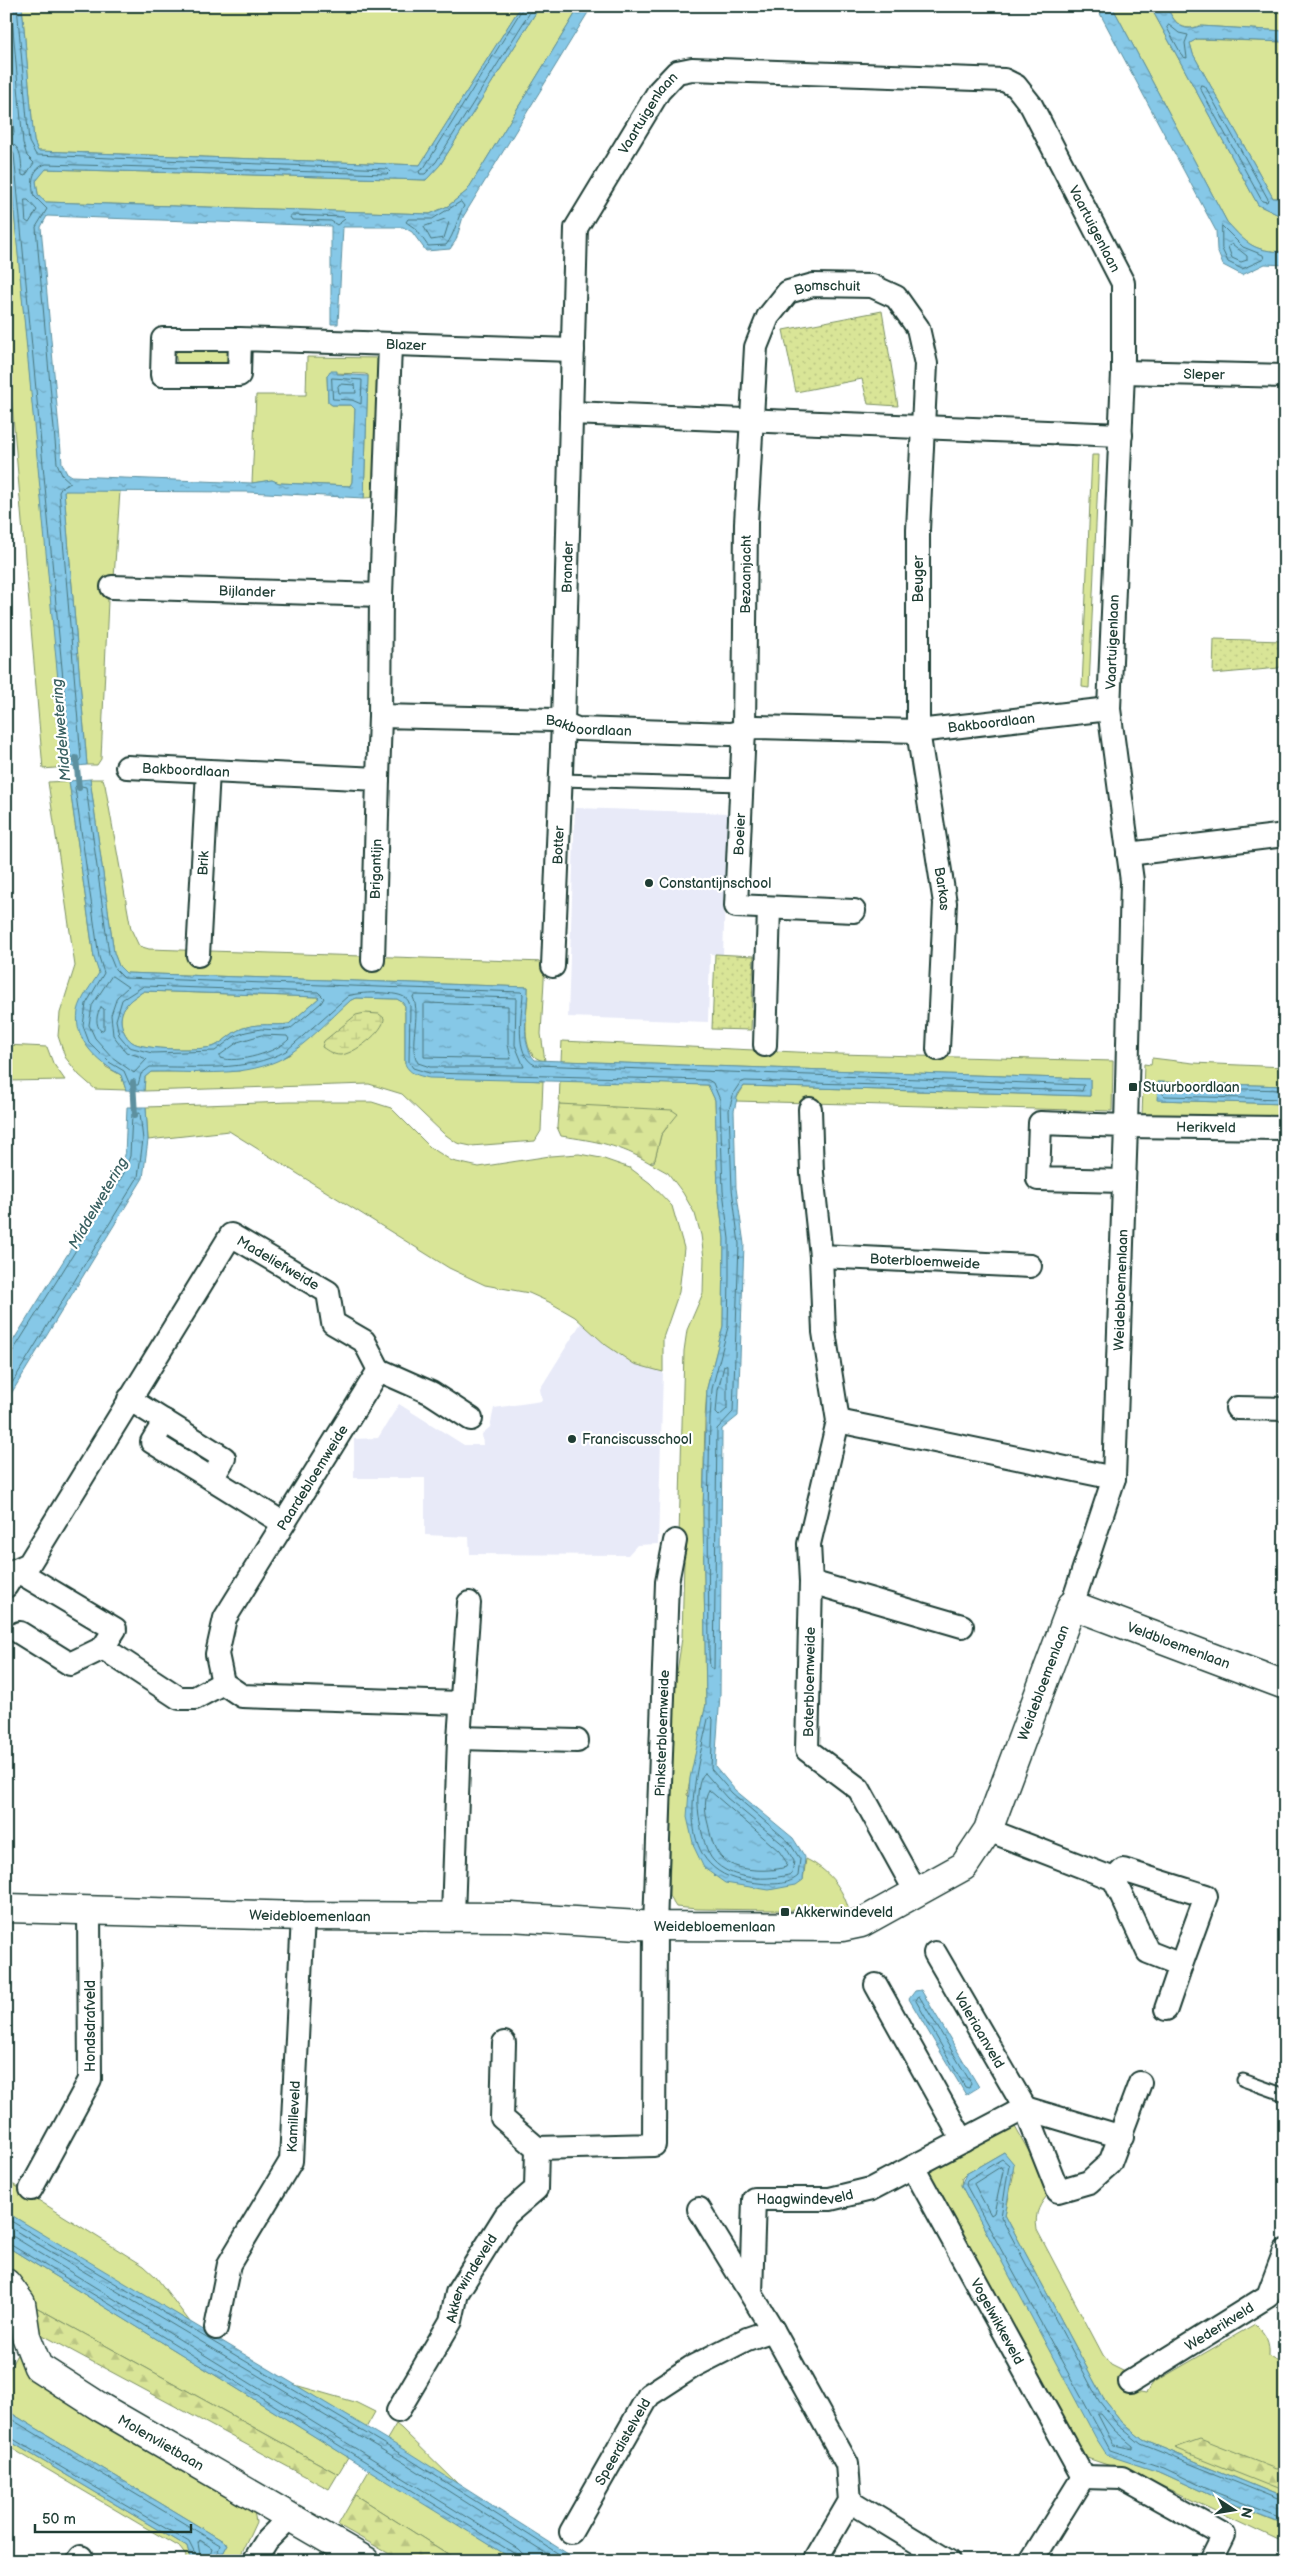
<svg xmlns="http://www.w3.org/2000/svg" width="1291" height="2567" viewBox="0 0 1291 2567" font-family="'Balsamiq Sans',sans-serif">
<defs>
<pattern id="forest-firs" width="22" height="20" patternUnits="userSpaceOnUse" patternTransform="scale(1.25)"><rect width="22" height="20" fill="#d9e597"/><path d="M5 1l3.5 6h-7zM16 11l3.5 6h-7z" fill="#bac583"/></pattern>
<pattern id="wetland-marsh" width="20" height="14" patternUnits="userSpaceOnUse" patternTransform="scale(1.25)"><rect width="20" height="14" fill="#d9e597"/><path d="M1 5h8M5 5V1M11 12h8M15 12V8" fill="none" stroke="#bac583"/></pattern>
<pattern id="park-dots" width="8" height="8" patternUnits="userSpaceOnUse" patternTransform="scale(1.25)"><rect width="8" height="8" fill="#d9e597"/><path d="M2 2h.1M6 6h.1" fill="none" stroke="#bac583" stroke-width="1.8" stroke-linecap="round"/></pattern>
<pattern id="water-ripples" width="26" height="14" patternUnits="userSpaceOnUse" patternTransform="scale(1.25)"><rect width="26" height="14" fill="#86c8e7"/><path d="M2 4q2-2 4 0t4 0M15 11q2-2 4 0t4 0" fill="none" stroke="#6da4bc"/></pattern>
</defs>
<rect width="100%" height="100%" fill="#fff"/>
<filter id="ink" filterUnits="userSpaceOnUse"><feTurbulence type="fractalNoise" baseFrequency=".02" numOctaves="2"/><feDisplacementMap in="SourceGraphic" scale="10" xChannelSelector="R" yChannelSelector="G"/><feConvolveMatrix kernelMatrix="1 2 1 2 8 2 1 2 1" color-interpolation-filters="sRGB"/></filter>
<g filter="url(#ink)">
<path fill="#e8eaf8" d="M575,808L728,813L723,955L710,954L708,1022L568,1017Z
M581,1323L606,1345L634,1364L663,1372L658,1544L637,1545L628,1555L470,1554L469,1537L425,1535V1478H354V1439L378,1438L399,1404L464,1445H483L482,1434L490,1427L494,1408L542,1401L540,1389Z"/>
<path fill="#d9e597" stroke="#7c9166" d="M22,6H521L420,165L38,151L34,141Z
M540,6H580L467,191L448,206L430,214L45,202L38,194L36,181L45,169L426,180L440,165Z
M1112,6H1150L1258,205L1285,218V252C1253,251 1248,245 1227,222Z
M1166,6H1285V31L1200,26C1181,32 1175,23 1166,6Z
M1197,39L1285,42V198H1273L1193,54L1190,43Z
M6,126L67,767L43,769L6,334Z
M182,347L232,349L229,367L181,365L177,362L175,354Z
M307,357L381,358L378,497L364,498L368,375L365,374L330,373L327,376L328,402L332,405H351L355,409L352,482L350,486L279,483L272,480L252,483L256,395H306Z
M1092,455H1099L1089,688L1082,687Z
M75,490L120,491L114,578H109L101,759L97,765H87L86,752L64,491Z
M90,779H103L105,785L131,929L139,946L149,949L545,962L541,1034L545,1061C516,1058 529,1008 528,987L125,973L119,966L114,953Z
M69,781L94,958L100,973L82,1001L106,1067L121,1075L126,1090L95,1089L79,1075L65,1057L58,1036L60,1013L75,966L48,782Z
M144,991L318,997L319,998L289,1024C274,1026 261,1023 247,1027C233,1030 227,1040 215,1046C203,1051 141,1050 132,1042C125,1037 121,1027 121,1019C122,1004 133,998 144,991Z
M357,998L397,999L402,1002L405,1006V1064L505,1079L543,1081L541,1131L535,1141L471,1146L457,1143L443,1133L402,1094L369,1084L144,1091L145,1077L151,1072L239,1071L289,1055L351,1000Z
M562,1041L839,1054L1113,1061L1112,1111L735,1101L744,1086L1090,1096V1079L561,1061Z
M6,1045L47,1047L53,1063L65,1080L6,1081Z
M1152,1058L1193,1063L1285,1067V1086L1158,1082V1100L1285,1104V1119L1142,1115L1144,1064L1151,1065Z
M560,1080L708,1085L715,1100L718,1191L724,1239L723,1326L707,1388L705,1419L703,1511L706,1704L687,1795L803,1880L806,1859C827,1869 843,1887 849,1911L697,1909L676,1907L669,1896L674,1693L682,1638L684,1561L673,1556L679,1536L684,1351L687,1330L703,1293L704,1258L701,1235L695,1214L683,1193L668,1173L650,1163L654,1162L661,1135L668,1126L559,1104Z
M289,1102H372L391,1108L430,1147L452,1161L479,1167L550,1156L579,1154L601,1158L630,1168L650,1183L672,1206L684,1248L679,1292L663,1338V1372L634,1364L606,1345L575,1317L549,1302L529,1293L485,1285L449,1268L229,1131L148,1140L146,1107Z
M1010,2124L1014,2125L1051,2191C1040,2204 1034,2212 1037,2230L1103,2355L1111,2365L1127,2373L1129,2390L1146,2393L1153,2383L1255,2324C1266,2334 1270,2342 1269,2356L1285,2366V2498L1143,2440L1122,2422L1103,2398L1005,2215L1014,2172L1004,2152L966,2174L962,2178L961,2185L1107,2454L1162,2473L1210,2495L1284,2524L1285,2544L1143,2477L1084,2457L928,2172Z
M6,2180L144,2266L156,2277L190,2322L111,2277L6,2212Z
M6,2246L348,2457L338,2474L34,2306C29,2287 22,2276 6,2265Z
M22,2345L253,2506L256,2522L238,2561H219L228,2544L6,2410V2375Z
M295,2385L355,2402L375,2412L366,2428Z
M396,2424L401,2428L460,2486L386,2441Z
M6,2439L187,2547L190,2558L189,2561H185L186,2556L180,2548L6,2445Z
M370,2469L516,2561H459L355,2495Z"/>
<path fill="url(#forest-firs)" stroke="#7c9166" d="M559,1104L672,1110L678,1114L661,1135L655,1159L650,1163C620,1145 596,1141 561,1136L557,1127Z
M34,2306L338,2474L329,2489L39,2333Z
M1200,2439L1276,2469L1285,2467V2492L1175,2448Z
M355,2495L459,2561H402L338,2525Z"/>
<path fill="url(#wetland-marsh)" stroke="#7c9166" d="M365,1013L379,1014L384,1018C385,1031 353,1055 340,1055C333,1055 328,1051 322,1047L324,1041L356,1015Z"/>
<path fill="url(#park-dots)" stroke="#7c9166" d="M882,311L898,406L868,404L862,379L796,392L783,330Z
M1214,639L1283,641L1281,665L1279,668L1213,674Z
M715,954L754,956L751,1030L712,1029Z"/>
<path fill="url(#water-ripples)" stroke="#5d909f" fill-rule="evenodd" d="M6,6H22L34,141L38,151L420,165L521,6H540L440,165L426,180L46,169L36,181L38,194L45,202L430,214L448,206L467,191L580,6H592L463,217L456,240L450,249L426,251L412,232L403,227H343L338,324H331V226L47,216L41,227L62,463L66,472L72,476L252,483L272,480L279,483L350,486L352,482L355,409L351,405H332L328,402L327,376L330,371H337V374L368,376L364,498L247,492L64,491L87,765L67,767L65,755L6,126Z
M1096,6H1112L1227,222C1248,245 1253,251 1285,252V265L1265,264L1242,275L1223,265L1217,250L1216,231Z
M1150,6H1166C1175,23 1181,33 1200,26L1285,31V42L1208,39H1197L1190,43L1193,54L1273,198H1285V218L1258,205Z
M90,779L114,953L119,966L126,973L528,987C528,1008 519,1044 535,1060L1090,1079V1096L744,1086L738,1094L734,1111L736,1188L744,1244L738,1416L722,1429L720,1695L715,1766L735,1790L793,1838L805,1857L803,1880L796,1885L769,1890L725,1883L704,1868L694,1847L687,1817L690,1778L706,1704L703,1511L707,1388L723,1326L724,1239L718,1191L715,1100L708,1085L429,1078C417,1075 410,1074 405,1064V1006L402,1002L397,999L357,998L351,1000C331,1018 300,1051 277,1061C239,1078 191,1071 151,1072L145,1077L144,1091L126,1090L121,1075C98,1062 73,1040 78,1011C81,997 92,985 99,973L94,958L69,781ZM144,991L318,997L319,998L289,1024C274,1026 261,1023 247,1027C233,1030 227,1040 215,1046C203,1051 142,1050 132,1042C125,1037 121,1027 121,1019C122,1004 133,998 144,991Z
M1158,1082L1285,1086V1104L1157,1100Z
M127,1107H146L148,1140L143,1178L6,1402V1352L120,1171L125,1155Z
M921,1990L979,2087L966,2095L909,1999L915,1991Z
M1004,2152L1014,2164L1005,2215L1103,2398L1122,2422L1143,2440L1285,2498V2524L1210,2495L1162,2473L1107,2455L1096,2438L961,2185L966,2174Z
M6,2212L411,2454L579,2561H516L6,2246Z
M6,2410L228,2544L219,2561H189L190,2558L187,2547L6,2439Z"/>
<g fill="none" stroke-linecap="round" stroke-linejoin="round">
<path stroke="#48757c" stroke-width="1" d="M524,6L424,168L419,171L420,174H425L436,162L534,6
M1169,25L1179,33L1188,35L1185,43L1187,58L1183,57L1167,28Z
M6,49L14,133L13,135H6
M1201,85L1205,86L1268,199L1267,202L1262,201L1200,88Z
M6,142C23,144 21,162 22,175L25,176L34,163L27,156L23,143L11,6
M6,149L11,150L14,154L70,754L72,761H79L81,758L59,492L62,487L71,483L62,475L57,463L36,227L47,209L34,196C31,183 31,169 46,164L387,174L390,171L387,169L36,155L29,142L17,6
M25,200H28L37,210L29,223L26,221Z
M461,202L464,206C457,218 455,234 446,245L428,246L416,229L406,222L408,219H432Z
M292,215L343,217L345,219L337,225L331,221L292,220L290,217Z
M446,219L449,222L444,238L431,240L424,227Z
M1222,226L1243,247L1263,255L1264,259L1242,269L1228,262L1222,249Z
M1232,244L1247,256V260L1241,262L1232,258L1228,247Z
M332,378L362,380L361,404L352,400L333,399Z
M340,384L355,385L356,393H339L338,387Z
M77,785L86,787L109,954L115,969L124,978L521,992L523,994C522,1013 513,1055 535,1065L1084,1085L1082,1091L745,1081L740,1083L734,1092L729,1110L732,1189L739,1244L733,1412L717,1429L714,1669L710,1667L709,1654L708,1511L710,1419L712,1389L728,1327L729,1278V1239L723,1191L720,1100L713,1083L708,1080L429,1073L413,1068L409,1062L410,1006C409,1002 408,999 404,997C394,991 358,992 348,996L286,1051C246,1073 195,1066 150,1067L141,1074L138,1085H130L124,1071L109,1062L89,1042L83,1026L86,1004L104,973L99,957L75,788Z
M112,976L128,987L117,997L111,1015L113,1035L126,1052L147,1059L134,1073L112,1057L95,1038L89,1025L92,1006Z
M144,986L318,992L324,998L321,1003L290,1029L279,1030L261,1029L246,1032L235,1036L215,1051L152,1053L129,1047L119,1035L116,1020L122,1000Z
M416,995L516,998L515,1045L524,1067H430L418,1063C407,1044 422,1017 413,997Z
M426,1003L508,1006V1044L511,1059L424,1057V1005Z
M101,1007L104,1009V1029L101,1031C95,1025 96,1014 101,1007Z
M262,1035L287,1036L289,1039C278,1052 237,1064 220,1058V1055L238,1042Z
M1285,1090L1165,1087L1162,1093L1165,1096L1285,1099
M6,1354L13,1351L124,1173L130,1156L132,1114L140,1113L143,1140L138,1177L6,1393
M727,1365V1409L719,1416L716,1413L718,1390L724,1366Z
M711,1717L713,1719L711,1769L732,1793L789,1842L800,1859L798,1876C786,1887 765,1884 750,1882C666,1871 696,1775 708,1719Z
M705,1773L727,1798L785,1846L794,1861L792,1874C769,1881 731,1881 713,1860C701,1847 690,1784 705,1773Z
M709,1790L779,1851L787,1863L786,1867C767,1873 729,1872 718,1853C711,1843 710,1831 707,1820C705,1812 704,1796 709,1790Z
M919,1996L971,2083L969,2088L965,2087L916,2001Z
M1001,2167L1003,2171L994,2213L991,2215L974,2184Z
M6,2218L409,2459L570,2561
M6,2225L406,2464L558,2561
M6,2236L14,2237L518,2549L523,2554L524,2561
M6,2242L136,2320L515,2554L518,2561
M1098,2414H1101L1114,2430L1133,2446V2449L1114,2445Z
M6,2416L220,2545L215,2561
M6,2435L189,2542L195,2554V2561
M1285,2502L1141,2444L1118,2425L1099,2401L1001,2217L1009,2165L1002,2159L967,2180L966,2185L1110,2450L1164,2468L1212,2491L1285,2519
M201,2561L198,2543L200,2540L212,2548L208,2561"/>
<path stroke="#5d909f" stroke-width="6" d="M76,758L79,788
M133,1082L135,1115"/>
<defs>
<path id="lane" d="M561,780L742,785
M1243,2080L1285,2095"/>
<g id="street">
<path id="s1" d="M240,339H163L162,375H239L240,339L573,350"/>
<path id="s2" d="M1123,372L1285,376"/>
<path d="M571,413L1121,435"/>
<path id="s3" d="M112,587L381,595"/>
<path d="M380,716L381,595L390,345"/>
<path id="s4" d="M127,767L378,779L380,716L555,720L577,729L731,734L755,727L918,731L1109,709"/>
<path d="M1128,854L1285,835"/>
<path id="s5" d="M854,911L736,906L744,730L746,523L756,347L768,317L788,292L813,285L872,286L896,297L918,328L926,364L918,530V731L945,903L938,1049"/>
<path id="s6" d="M198,955L208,771"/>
<path id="s7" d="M373,960L378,779"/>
<path id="s8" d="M553,966L563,723L576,228L659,91L677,72L692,69L1004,80L1016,86L1031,105L1123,283V372L1109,709L1132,881L1126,1126L1285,1128"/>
<path d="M765,1045L769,908"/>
<path d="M810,1109L812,1173L821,1256L824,1332L838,1421L809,1544L811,1582L807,1750L859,1789L916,1892"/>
<path id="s9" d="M821,1256L1030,1266"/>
<path d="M129,1399L224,1458L212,1479L283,1523"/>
<path d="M1237,1408L1285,1409"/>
<path d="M165,1421L152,1442L212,1479"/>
<path d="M838,1421L1114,1478"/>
<path d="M16,1570L115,1629L103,1648L70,1664L20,1633"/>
<path d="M811,1582L962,1626"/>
<path id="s10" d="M6,1586L16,1570L29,1564L231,1235L328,1292L333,1323L364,1341L379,1370"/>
<path id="s11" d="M1072,1605L1114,1478L1126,1126L1040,1123L1038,1179L1124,1181"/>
<path d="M103,1648L179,1698H195L223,1683"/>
<path id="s12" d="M461,1703L242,1696L223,1683L217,1654L225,1618L379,1370L431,1393L471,1419"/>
<path d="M459,1738L577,1741"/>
<path d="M988,1830L1114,1879L1123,1870L1206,1896L1181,1965"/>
<path d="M1114,1879L1148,1952L1181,1965L1166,2009"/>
<path d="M453,1916L459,1738L469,1603"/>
<path id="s13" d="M935,1953L1025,2108L1058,2191L1089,2182L1110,2163L1140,2083"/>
<path d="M876,1985L963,2141"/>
<path id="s14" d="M537,2148L654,2145L655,1926L667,1582L675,1541"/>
<path id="s15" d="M913,2167L1083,2477"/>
<path d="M31,2189L90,2080L89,1909"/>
<path d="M699,2209L773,2330L847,2464L850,2501L815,2561"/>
<path id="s16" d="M751,2293L754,2199H830L871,2189L1025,2108L1122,2137"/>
<path id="s17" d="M216,2328L229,2264L291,2161L303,1916"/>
<path id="s18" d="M1130,2382L1268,2296L1285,2251"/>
<path id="s19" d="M398,2411L451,2321L457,2293L506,2215L536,2189L537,2148L502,2118L504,2043"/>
<path d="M1083,2477L1122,2478L1224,2535L1211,2561"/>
<path d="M850,2501L948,2561"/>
<path id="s20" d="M571,2532L649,2395L692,2367L747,2339L773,2330"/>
<path d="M78,2561L81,2557"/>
<path d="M254,2561L267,2540L291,2516"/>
<path d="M1031,2561L1083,2477"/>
</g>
<g id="secondary">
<path id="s21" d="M6,1908L303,1916L510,1917L655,1926L842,1927L861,1923L964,1866L988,1830L1072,1605L1285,1685"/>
<path id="s22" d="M6,2283L21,2303L26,2336L38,2367L100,2407L366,2561"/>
</g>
</defs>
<use href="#lane" stroke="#1f3d34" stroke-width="15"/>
<use href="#street" stroke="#1f3d34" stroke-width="26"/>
<use href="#secondary" stroke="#1f3d34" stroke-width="31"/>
<use href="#lane" stroke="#fff" stroke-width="11"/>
<use href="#street" stroke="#fff" stroke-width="22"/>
<use href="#secondary" stroke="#fff" stroke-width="28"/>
</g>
</g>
<g fill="#1f3d34" stroke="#fff" stroke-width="2">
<circle cx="649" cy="883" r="5"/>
<rect x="1128" y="1082" width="10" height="10" rx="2.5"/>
<circle cx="572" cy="1439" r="5"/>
<rect x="780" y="1907" width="10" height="10" rx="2.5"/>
</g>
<g text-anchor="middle" stroke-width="4.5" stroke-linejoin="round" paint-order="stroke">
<g font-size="14" fill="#1f3d34" stroke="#fff">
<text dy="5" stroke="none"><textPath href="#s8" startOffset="874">Vaartuigenlaan</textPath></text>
<text dy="5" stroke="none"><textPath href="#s8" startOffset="1429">Vaartuigenlaan</textPath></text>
<text dy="5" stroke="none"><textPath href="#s5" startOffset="782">Bomschuit</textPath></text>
<text dy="5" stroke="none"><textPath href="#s1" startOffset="392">Blazer</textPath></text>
<text dy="5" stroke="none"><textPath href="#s2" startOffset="81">Sleper</textPath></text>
<text dy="5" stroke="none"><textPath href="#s8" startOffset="399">Brander</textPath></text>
<text dy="5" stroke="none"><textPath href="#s5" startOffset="450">Bezaanjacht</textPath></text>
<text transform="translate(918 579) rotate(-90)" y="5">Beuger</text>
<text dy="5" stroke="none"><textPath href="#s3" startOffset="135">Bijlander</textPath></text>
<text transform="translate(1112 642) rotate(-88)" y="5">Vaartuigenlaan</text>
<text dy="5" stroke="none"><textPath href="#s4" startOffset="929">Bakboordlaan</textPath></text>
<text dy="5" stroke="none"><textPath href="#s4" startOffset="524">Bakboordlaan</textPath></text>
<text dy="5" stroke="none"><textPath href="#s4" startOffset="59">Bakboordlaan</textPath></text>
<text dy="5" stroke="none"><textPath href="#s5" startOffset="190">Boeier</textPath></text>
<text dy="5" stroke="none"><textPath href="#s8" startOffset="121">Botter</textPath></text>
<text dy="5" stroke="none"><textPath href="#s6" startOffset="92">Brik</textPath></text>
<text dy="5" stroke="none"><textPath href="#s7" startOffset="91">Brigantijn</textPath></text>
<text dy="5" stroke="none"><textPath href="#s5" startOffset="1455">Barkas</textPath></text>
<text dy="5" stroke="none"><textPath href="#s8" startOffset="2415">Herikveld</textPath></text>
<text dy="5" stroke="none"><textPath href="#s9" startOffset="104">Boterbloemweide</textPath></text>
<text dy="5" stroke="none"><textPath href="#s10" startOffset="474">Madeliefweide</textPath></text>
<text dy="5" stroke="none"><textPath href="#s11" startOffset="322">Weidebloemenlaan</textPath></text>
<text dy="5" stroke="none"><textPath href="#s12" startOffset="474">Paardebloemweide</textPath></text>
<text dy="5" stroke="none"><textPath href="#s21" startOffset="1371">Veldbloemenlaan</textPath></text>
<text transform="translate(809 1682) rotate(-89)" y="5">Boterbloemweide</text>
<text dy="5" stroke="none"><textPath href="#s21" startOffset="1174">Weidebloemenlaan</textPath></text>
<text dy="5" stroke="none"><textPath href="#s14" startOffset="529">Pinksterbloemweide</textPath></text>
<text dy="5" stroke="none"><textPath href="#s21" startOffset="304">Weidebloemenlaan</textPath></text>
<text dy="5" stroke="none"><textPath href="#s21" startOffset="709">Weidebloemenlaan</textPath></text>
<text transform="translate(90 2026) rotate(-90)" y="5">Hondsdrafveld</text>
<text dy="5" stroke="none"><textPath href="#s13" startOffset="89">Valeriaanveld</textPath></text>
<text dy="5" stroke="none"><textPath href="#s17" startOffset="230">Kamilleveld</textPath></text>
<text dy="5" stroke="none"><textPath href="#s16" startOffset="145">Haagwindeveld</textPath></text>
<text dy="5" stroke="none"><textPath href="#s19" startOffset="152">Akkerwindeveld</textPath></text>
<text dy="5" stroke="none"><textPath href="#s15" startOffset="176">Vogelwikkeveld</textPath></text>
<text dy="5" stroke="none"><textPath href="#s18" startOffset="105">Wederikveld</textPath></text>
<text dy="5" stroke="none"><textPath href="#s22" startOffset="236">Molenvlietbaan</textPath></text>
<text dy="5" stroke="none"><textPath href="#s20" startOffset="104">Speerdistelveld</textPath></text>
</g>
<g font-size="14" fill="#1f3d34" stroke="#fff" text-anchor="start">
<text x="659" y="888">Constantijnschool</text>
<text x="1143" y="1092">Stuurboordlaan</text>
<text x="582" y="1444">Franciscusschool</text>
<text x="795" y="1917">Akkerwindeveld</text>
</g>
<g font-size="15" font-style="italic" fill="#396061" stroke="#fff">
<text transform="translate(61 730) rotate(-95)" y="5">Middelwetering</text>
<text transform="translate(98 1203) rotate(-60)" y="5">Middelwetering</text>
</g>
</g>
<rect width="1291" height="2567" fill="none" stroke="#fff" stroke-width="25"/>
<rect x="12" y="12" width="1266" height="2542" fill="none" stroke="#1f3d34" stroke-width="2" filter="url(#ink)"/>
<g transform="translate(1234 2510) rotate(102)" stroke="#ffffff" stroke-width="4" paint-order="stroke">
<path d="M0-4L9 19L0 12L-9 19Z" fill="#1f3d34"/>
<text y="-8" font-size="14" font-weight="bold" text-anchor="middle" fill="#1f3d34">N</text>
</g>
<path d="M35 2524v8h156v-8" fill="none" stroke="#1f3d34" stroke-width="2.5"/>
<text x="42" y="2524" font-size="15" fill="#1f3d34" stroke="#ffffff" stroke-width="4" paint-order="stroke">50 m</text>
</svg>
